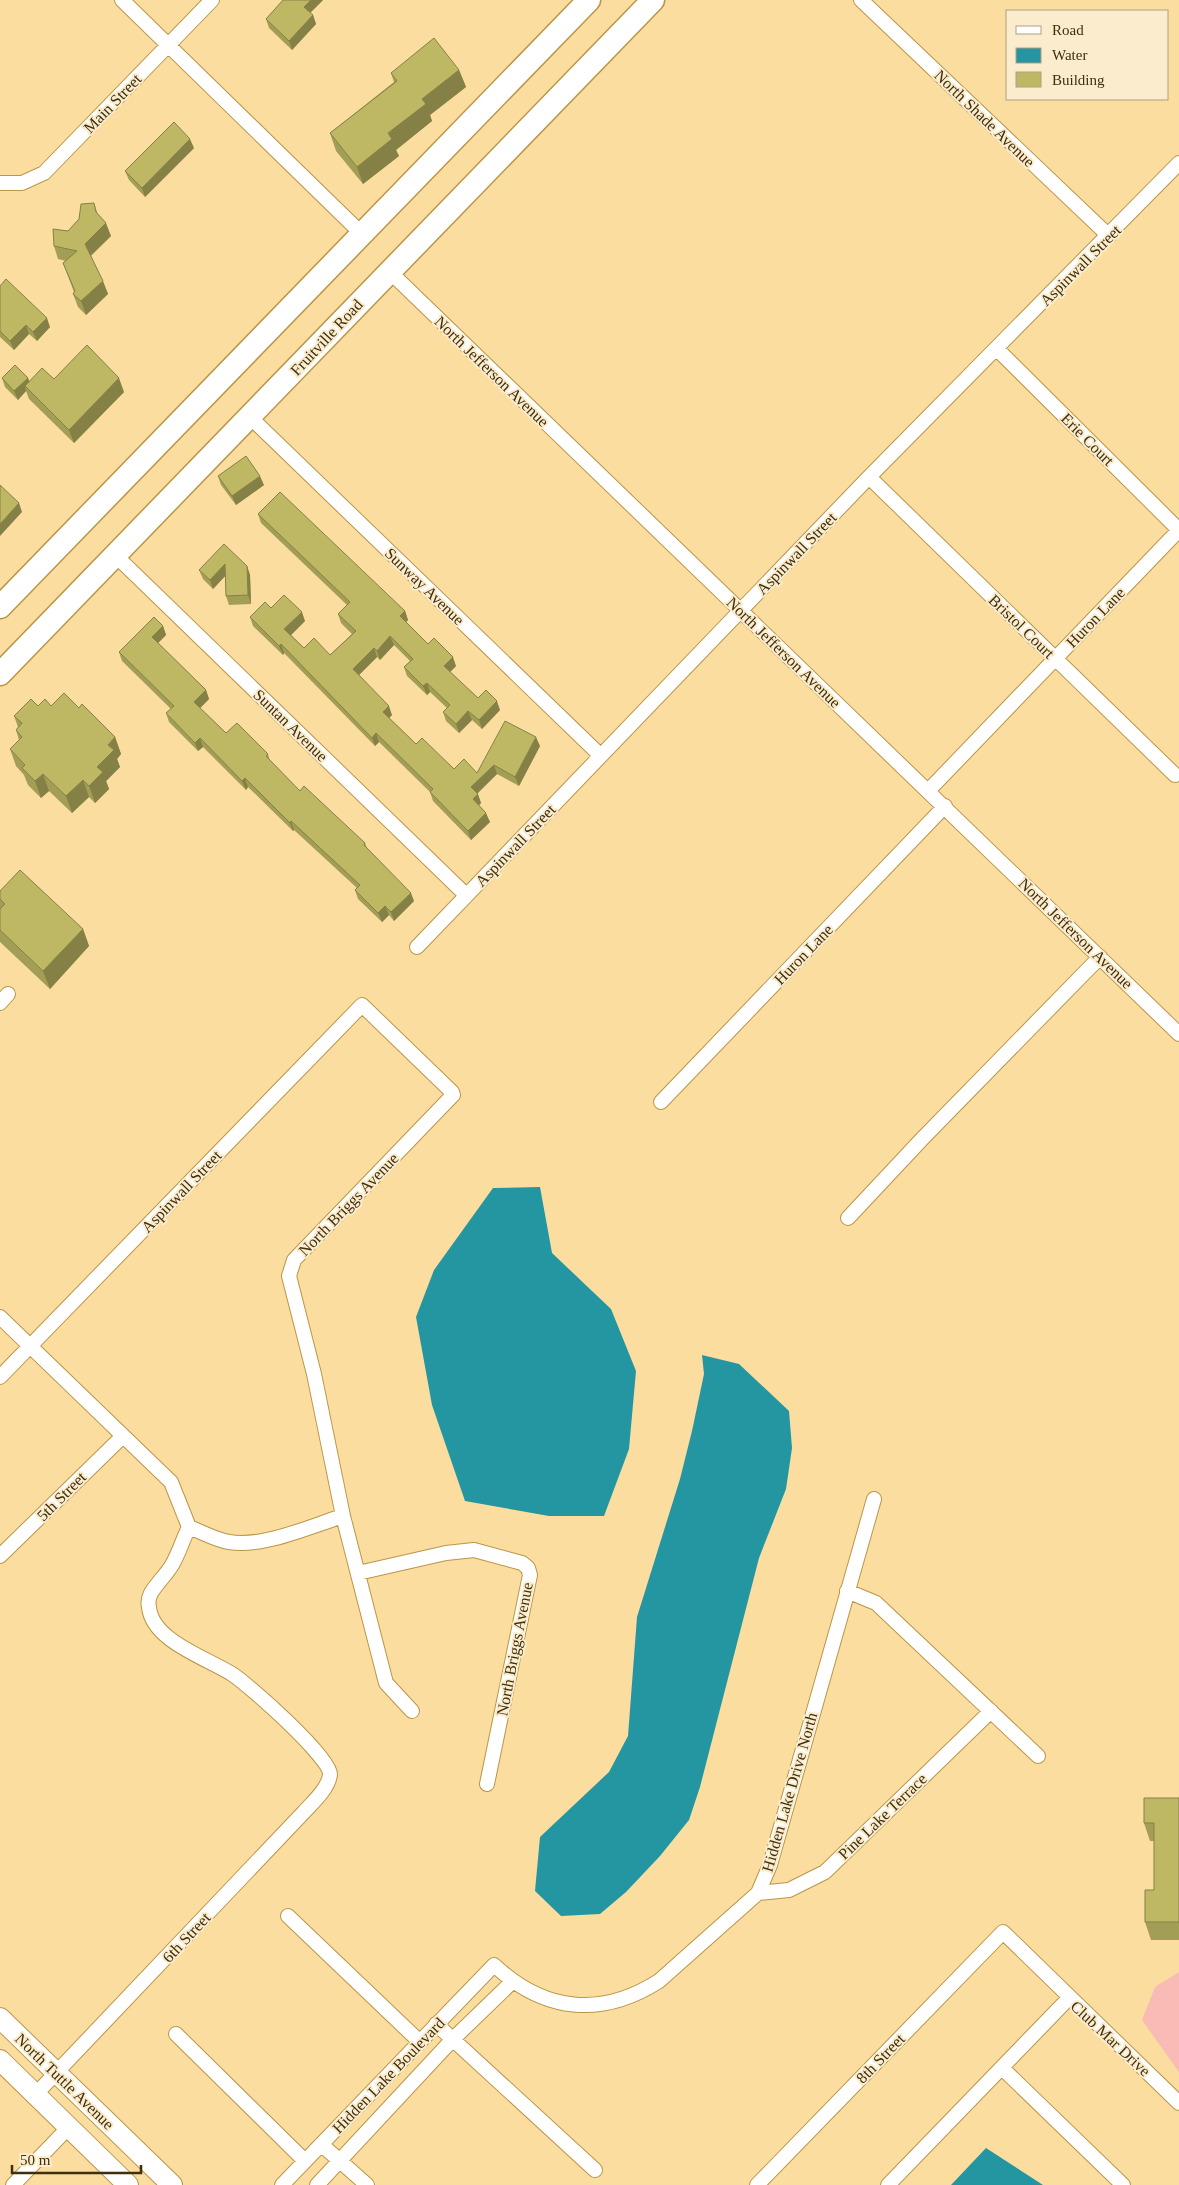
<svg xmlns="http://www.w3.org/2000/svg" width="1179" height="2185" viewBox="0 0 1179 2185" font-family="'Times New Roman',serif">
<rect width="100%" height="100%" fill="#fbdd9f"/>
<path fill="#f8bbb5" d="M1179,1972V2072L1142,2020L1155,1987Z"/>
<path fill="#2496a1" d="M540,1187L552,1253L611,1309L636,1371L629,1449L604,1516H549L465,1501L432,1405L416,1317L434,1270L493,1188Z
M702,1355L739,1364L789,1411L792,1448L786,1489L759,1558L700,1787L689,1820L660,1856L626,1892L600,1914L561,1916L535,1891L540,1837L609,1772L628,1736L637,1617L680,1479L692,1431L704,1374Z
M986,2148L1043,2185H951Z"/>
<g fill="none" stroke-linecap="round" stroke-linejoin="round">
<defs>
<path id="minor" d="M122,0L363,235
M861,0L1109,236
M0,183H22L44,173L212,0
M389,271L1179,1034
M250,417L600,755
M869,477L1175,775
M115,555L466,895
M928,791L1179,530L997,349
M417,947L869,477L1179,163
M0,1003L8,994
M661,1102L945,806
M848,1218L922,1139L1100,957
M0,1317L171,1482L189,1527C202,1532 216,1540 229,1542C263,1548 311,1526 343,1516
M0,1377L362,1005L452,1092L453,1095L294,1260L289,1276L314,1374L343,1516L386,1683L412,1711
M0,1556L123,1436
M358,1573L446,1553L474,1550L522,1563L528,1568L530,1575L487,1784
M847,1591L876,1603L1038,1756
M758,1893L789,1890L825,1872L991,1711
M288,1916L420,2042
M436,2024L595,2170
M176,2034L305,2161
M1002,2068L1123,2185
M35,2095L304,1812C313,1802 329,1788 330,1774C330,1757 249,1685 232,1674C207,1658 152,1641 149,1607C148,1603 149,1597 151,1593C157,1583 166,1575 172,1565C179,1553 183,1539 189,1527
M322,2145L367,2185
M13,2185L69,2127
M282,2185L494,1965C544,2012 601,2018 659,1981L758,1893L770,1865L874,1499
M317,2185L453,2039L512,1982
M757,2185L1003,1932L1179,2103
M888,2185L1070,1997"/>
<path id="secondary" d="M0,2018L172,2185
M0,2060L128,2185"/>
<path id="primary" d="M0,607L589,0
M0,674L653,0"/>
</defs>
<use href="#minor" stroke="#ba9647" stroke-width="16"/>
<use href="#secondary" stroke="#ba9647" stroke-width="22"/>
<use href="#primary" stroke="#ba9647" stroke-width="25"/>
<use href="#minor" stroke="#fff" stroke-width="14"/>
<use href="#secondary" stroke="#fff" stroke-width="20"/>
<use href="#primary" stroke="#fff" stroke-width="22"/>
</g>
<path fill="#a39e56" d="M283,0H323L310,13L313,15L316,24L292,50L269,28L266,19Z
M459,70L466,87L430,115L432,121L396,150L399,156L363,184L336,151L330,133L394,82L391,73Z
M194,148L145,197L129,180L125,171Z
M94,203L98,215L111,236L91,256L108,294L86,315L78,307L73,294L74,292L63,263L66,261L58,259L54,246Z
M0,286L50,327L37,341L29,334L14,350L0,337Z
M2,378H28L29,381L54,379L124,392L74,443L29,399L26,391L18,400L5,387Z
M218,476L264,485L236,505L221,485Z
M258,514L405,611L408,620L406,622L428,644L456,666L450,672L478,698L500,710L482,729L472,720L459,733L446,721L443,712L447,708L430,692L427,695L407,676L404,667L410,661L394,645L380,660L377,657L359,675L392,715L389,718L416,744L454,769L477,773L540,746L519,786L497,774L477,793L481,803L479,805L490,822L471,840L433,801L430,792L379,742L375,746L284,653L283,655L253,626L250,617L271,608L305,621L291,635L304,648L330,655L352,634L341,623L338,614L347,605L261,523Z
M247,566L250,575L251,604L229,605L226,596L225,576L213,589L203,579L199,570Z
M163,626L166,635L158,643L206,690L209,699L200,708L226,733L268,754L270,761L300,791L365,843L367,848L414,901L394,921L389,915L382,922L358,899L355,890L357,888L294,830L293,831L248,787L246,790L203,747L198,751L169,722L166,713L171,709L122,661L119,652Z
M38,706H51L79,708L115,737L121,754L117,759L120,767L106,781L109,789L95,803L89,797L72,813L49,791L41,798L28,785L24,775L16,766L10,749L19,740L16,730L18,727L14,716Z
M0,891L83,929L89,946L50,989L0,942Z
M1179,1798V1940H1151L1145,1922L1154,1890V1841H1150L1144,1823Z"/>
<path fill="#858146" d="M311,0H323L307,16L304,7Z
M313,15L316,24L292,50L289,41Z
M459,70L466,87L430,115L432,121L396,150L399,156L363,184L357,167L422,99Z
M190,139L194,148L145,197L142,188Z
M106,223L111,236L89,257L85,244Z
M103,281L108,294L86,315L81,301Z
M47,318L50,327L37,341L33,332Z
M26,325L29,334L14,350L10,341Z
M28,378L31,386H25L26,391L18,400L14,391Z
M119,378L124,392L74,443L69,430Z
M260,476L264,485L236,505L232,496Z
M19,503L22,512L0,536V524Z
M225,564L228,573L213,589L210,580Z
M247,566L250,575L251,604L248,595Z
M405,611L408,620L403,625L400,616Z
M302,612L305,621L288,638L284,629Z
M163,626L166,635L155,646L152,637Z
M390,636L394,645L380,660L377,651Z
M281,644L284,653L283,655L279,646Z
M374,648L377,657L356,678L353,669Z
M453,657L456,666L447,675L444,666Z
M427,683L430,692L427,695L423,686Z
M206,690L209,699L197,711L194,702Z
M497,701L500,710L482,729L479,720Z
M389,706L392,715L386,721L383,712Z
M468,711L472,720L459,733L456,724Z
M376,733L379,742L375,746L372,738Z
M115,737L121,754L117,759L120,767L106,781L109,789L95,803L89,786L108,745Z
M536,737L540,746L519,786L515,777Z
M200,738L203,747L198,751L195,743Z
M494,765L497,774L475,796L471,787Z
M43,774L49,791L41,798L35,781Z
M245,778L248,787L246,790L242,781Z
M83,780L89,797L72,813L66,796Z
M478,794L481,803L476,808L473,799Z
M486,813L490,822L471,840L468,831Z
M291,821L294,830L293,831L290,823Z
M411,893L414,901L394,921L391,912Z
M385,906L389,915L382,922L378,913Z
M83,929L89,946L50,989L43,971Z"/>
<path fill="#beb864" stroke="#858146" d="M283,0H311L304,7L313,15L289,41L266,19Z
M434,38L459,70L422,99L426,104L388,133L392,139L357,167L330,133L397,81L391,73Z
M174,122L190,139L142,188L125,171Z
M94,203L96,212L106,223L85,244L103,281L81,301L73,294L75,291L63,263L77,251L54,246L53,229L68,231L79,219L81,204Z
M6,279L47,318L33,332L26,325L10,341L0,331V286Z
M87,345L119,378L69,430L25,386L42,368L54,379Z
M15,365L28,378L14,391L2,378Z
M246,456L260,476L232,496L218,476Z
M0,485L19,503L0,524Z
M280,492L405,611L400,616L428,644L434,638L453,657L444,666L478,698L486,690L497,701L479,720L468,711L456,724L443,712L450,705L427,683L423,686L404,667L413,659L390,636L377,651L374,648L353,669L389,706L383,712L416,744L422,738L454,769L464,759L477,773L505,721L536,737L515,777L494,765L471,787L478,794L473,799L486,813L468,831L430,792L433,789L376,733L372,738L281,644L279,646L250,617L265,602L271,608L284,595L302,612L284,629L304,648L314,638L330,655L356,631L338,614L350,602L258,514Z
M224,544L247,566L248,595L226,596L225,564L210,580L199,570Z
M154,617L163,626L152,637L206,690L194,702L226,733L237,723L268,754L266,756L300,791L304,786L365,843L364,845L411,893L391,912L385,906L378,913L355,890L360,885L291,821L290,823L245,778L242,781L200,738L195,743L166,713L174,706L119,652Z
M64,693L79,708L82,704L115,737L108,745L114,750L97,767L103,772L89,786L83,780L66,796L43,774L35,781L22,768L25,765L10,749L22,737L16,730L22,723L14,716L31,699L38,706L45,699L51,706Z
M20,870L83,929L43,971L0,930V909L5,904L0,899V891Z
M1144,1798H1179V1922H1145V1890H1154V1823H1144Z"/>
<g text-anchor="middle" stroke-width="4" stroke-linejoin="round" paint-order="stroke">
<g font-size="16" fill="#3e2f0d" stroke="#fbecce">
<text transform="translate(112 103) rotate(-46)" y="6">Main Street</text>
<text transform="translate(985 118) rotate(44)" y="6">North Shade Avenue</text>
<text transform="translate(1080 265) rotate(-45)" y="6">Aspinwall Street</text>
<text transform="translate(326 337) rotate(-47)" y="6">Fruitville Road</text>
<text transform="translate(492 371) rotate(44)" y="6">North Jefferson Avenue</text>
<text transform="translate(1088 439) rotate(45)" y="6">Erie Court</text>
<text transform="translate(796 553) rotate(-46)" y="6">Aspinwall Street</text>
<text transform="translate(425 586) rotate(44)" y="6">Sunway Avenue</text>
<text transform="translate(1095 617) rotate(-46)" y="6">Huron Lane</text>
<text transform="translate(1022 626) rotate(44)" y="6">Bristol Court</text>
<text transform="translate(784 652) rotate(44)" y="6">North Jefferson Avenue</text>
<text transform="translate(291 725) rotate(44)" y="6">Suntan Avenue</text>
<text transform="translate(515 845) rotate(-46)" y="6">Aspinwall Street</text>
<text transform="translate(1076 933) rotate(44)" y="6">North Jefferson Avenue</text>
<text transform="translate(803 954) rotate(-46)" y="6">Huron Lane</text>
<text transform="translate(181 1191) rotate(-46)" y="6">Aspinwall Street</text>
<text transform="translate(348 1204) rotate(-46)" y="6">North Briggs Avenue</text>
<text transform="translate(61 1496) rotate(-45)" y="6">5th Street</text>
<text transform="translate(514 1649) rotate(-79)" y="6">North Briggs Avenue</text>
<text transform="translate(789 1792) rotate(-74)" y="6">Hidden Lake Drive North</text>
<text transform="translate(882 1816) rotate(-44)" y="6">Pine Lake Terrace</text>
<text transform="translate(186 1937) rotate(-47)" y="6">6th Street</text>
<text transform="translate(1111 2038) rotate(43)" y="6">Club Mar Drive</text>
<text transform="translate(880 2058) rotate(-46)" y="6">8th Street</text>
<text transform="translate(388 2075) rotate(-46)" y="6">Hidden Lake Boulevard</text>
<text transform="translate(65 2081) rotate(44)" y="6">North Tuttle Avenue</text>
</g>
</g>
<rect x="1006" y="10" width="162" height="90" fill="#fbecce" stroke="#afa081"/>
<rect x="1016" y="26" width="25" height="8" fill="#ffffff" stroke="#afa081"/>
<text x="1052" y="35" font-size="15" fill="#3e2f0d">Road</text>
<rect x="1016" y="48" width="25" height="15" fill="#2496a1" stroke="#afa081"/>
<text x="1052" y="60" font-size="15" fill="#3e2f0d">Water</text>
<rect x="1016" y="72" width="25" height="15" fill="#beb864" stroke="#afa081"/>
<text x="1052" y="85" font-size="15" fill="#3e2f0d">Building</text>
<path d="M12 2165v8h129v-8" fill="none" stroke="#3e2f0d" stroke-width="2.5"/>
<text x="20" y="2165" font-size="15" fill="#3e2f0d" stroke="#fbecce" stroke-width="4" paint-order="stroke">50 m</text>
</svg>
